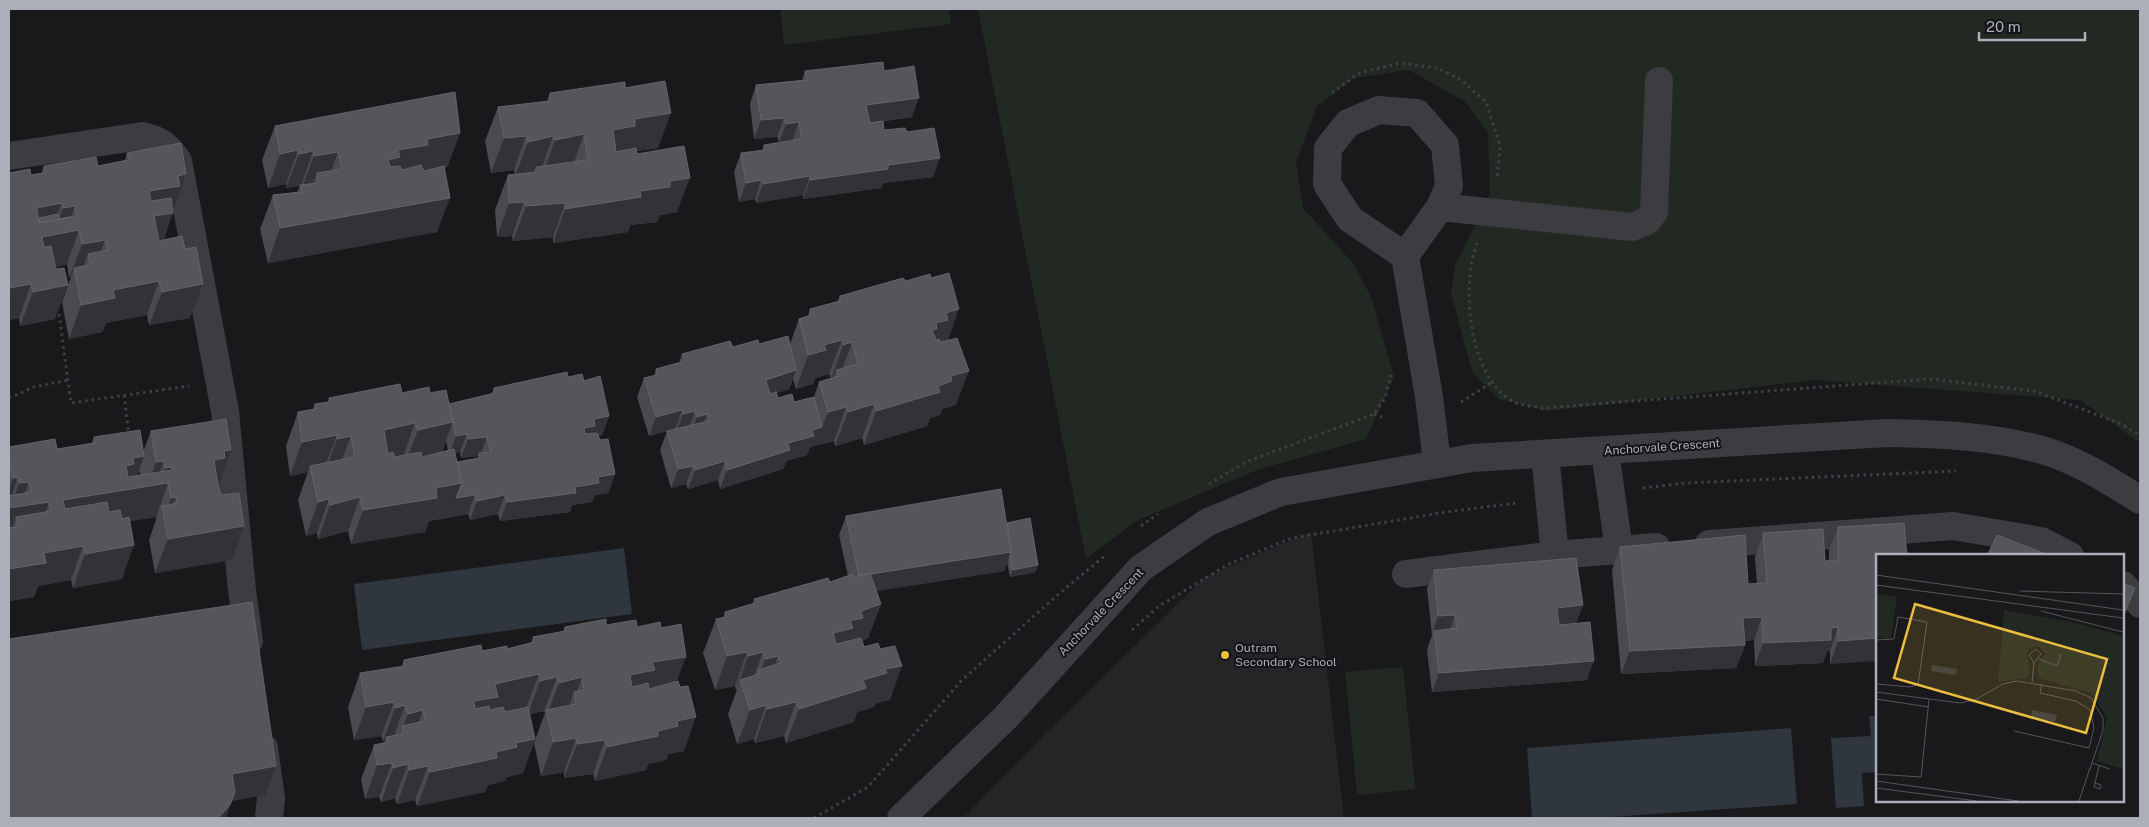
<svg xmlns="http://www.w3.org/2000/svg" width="2149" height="827" viewBox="0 0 2149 827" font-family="'Public Sans',sans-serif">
<rect width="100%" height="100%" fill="#19191b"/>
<path fill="#252528" d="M1311,532L1344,818H963L1046,733L1205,577Z"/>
<path fill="#212922" d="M780,9H949L951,24L784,45Z
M978,9H2140V443L2080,400L1815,380L1548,411L1499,399L1472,372L1451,293L1455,266L1490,194L1488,133L1464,101L1409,70L1355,78L1317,106L1296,162L1303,208L1353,263L1371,297L1394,377L1366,439L1257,470L1138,520L1086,559Z
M1403,667L1415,789L1357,795L1345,672Z"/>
<path fill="#2f363e" d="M624,548L632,614L362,650L354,584Z
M1869,716H1878V772L1862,773L1864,806L1836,808L1831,738L1871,736Z
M1791,728L1797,804L1597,818H1532L1527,748Z"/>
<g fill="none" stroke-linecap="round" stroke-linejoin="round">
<path stroke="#404146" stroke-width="3" stroke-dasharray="2.5 4" stroke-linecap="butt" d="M1332,93L1359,73L1401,63L1437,68L1460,79L1486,102L1500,146L1497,180
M1477,243C1461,287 1468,375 1512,401C1520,406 1533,406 1542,408L1929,379L2034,391L2119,423L2140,435
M59,314L71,403L189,386
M124,395L129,434
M9,398L34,387L68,380
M1461,402L1491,383
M1374,414L1382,417
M1209,484L1246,462L1374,414L1385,398L1391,375
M1643,488L1686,483L1956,471
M1141,526L1158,514
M1132,630L1159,606L1229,564L1292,538L1446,512L1517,503
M814,818L868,787L962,680L1061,592L1107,554"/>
<path stroke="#3c3c41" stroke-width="28" d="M9,156L142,136C160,140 168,146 178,161L225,411L242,590L249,641
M1440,207L1632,227L1647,221L1654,212L1659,81
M1405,256L1350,219L1327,184L1328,148L1348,123L1379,110L1417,113L1445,145L1449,186L1440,207L1405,256L1429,397L1437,462
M1605,451L1619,550
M1545,454L1555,555L1656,547
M1709,544L1953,526L2041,541L2070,556
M1406,574L1555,555
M2123,585L2140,604
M264,748L271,798L269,818
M901,818L1006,717L1141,568L1208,522L1281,492L1472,458L1887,433C1938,434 1992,436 2042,450C2077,460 2110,481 2140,500"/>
</g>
<path fill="#4a4b50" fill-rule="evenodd" d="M805,71H884L912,117L872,123L884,130L907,132L933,177L883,183L881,188L803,199V195L756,203L755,199L739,202L734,172L741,153L762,150L764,145L779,142L777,137L754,139L750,104L756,85L802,80Z
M625,88L658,148L636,151L637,154L677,212L660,215L657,222L630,225L628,232L553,243V237L513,241L512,236L497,237L495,210L508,175H515L514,170L491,173L485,141L498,107L547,101L550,93Z
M275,126L460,133L447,167H445L437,232L268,263L260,229L273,195L297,192L300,186L286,188V184L268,188L262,160Z
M127,153L174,208H173L164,240L190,318L149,325L147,315L106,323L102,332L69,339L62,302L71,277L69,278L67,264L55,267V319L20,326L19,318L9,320V173L31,175L41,173L44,166H98L125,160Z
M840,296L948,340L956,405L942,409L940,415L930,418L927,426L864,445L862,438L835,446L834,441L810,447L807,455L786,461L783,469L720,489L718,480L688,489L686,484L671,488L660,450L667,431L675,429L649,436L637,397L644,378L654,376L656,369L679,363L682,354L759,344H790L799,319L808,316L810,309L837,302ZM829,374L831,378L819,382L814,397L794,402L778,398L776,393L789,389L793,379L796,389L813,384L815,378Z
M568,377L584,381L609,416L602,435L598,436L615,474L608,493L595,495L592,502L572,505L570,512L500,521L498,514L470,520L468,514L429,521L425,532L351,544L348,531L318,539L317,533L306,536L298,500L308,472L290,476L286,446L298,412L313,409L315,404L328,402L329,398L402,393H430L449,405L491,394L494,388ZM446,441L448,450L442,452ZM460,452L461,458L478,456L477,458L457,462L455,453Z
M151,431L219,484H217L232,560L155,573L149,540L156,520V517L130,521L122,579L73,588L71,580L38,586L34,597L9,601V447L57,449L92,443L94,437L143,452ZM139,469L140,475L137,476Z
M846,516L1007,523L1036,572L1010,577L1007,562L1004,571L876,591L881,604L868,638L862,641L890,700L876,703L874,707L857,712L854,722L786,743L784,736L755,743L754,739L737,744L728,714L737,690H736L735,686L715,690L703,653L716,619L723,618L725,612L753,604L754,599L830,582L848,576L839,535Z
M1904,523L1830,664V651H1827L1823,663L1755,666L1754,640L1745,641V645L1736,668L1621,674L1612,570L1620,547L1748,584H1757L1755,557L1763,533L1825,561H1829V550L1838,527Z
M1434,570L1583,605L1576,623L1587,680L1432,692L1427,650L1432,635L1427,589Z
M606,625L637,627L677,681L684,751L668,754L666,760L648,764L646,770L595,781L593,774L564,778V772L541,776L534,743L545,713L544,711L530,714L535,739L523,773L507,777L505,781L488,785L485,792L417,806L415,800L397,804L395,798L381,802L379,797L365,799L361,779L374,745L384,743L385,741H383L381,736L354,740L348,707L360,673L401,667L404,660L482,651L507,649L531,643L533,637L563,632L565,627Z"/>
<path fill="#323336" d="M919,98L912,117L859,124L866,105Z
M671,113L658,148L626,153L600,164L613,130L635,119Z
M784,118L777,137L754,139L761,120Z
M799,122L792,141L779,142L786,124Z
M460,133L447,167L418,173L390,183L388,160L398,150L427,139Z
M584,134L572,168L543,174L555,140Z
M526,136L514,170L491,173L504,138Z
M553,136L541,170L536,167L534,172L515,176L528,142Z
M298,150L286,184L268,188L280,154Z
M313,151L301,186L286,188L299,154Z
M338,152L326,186L318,183L317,173L311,189L301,190L314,156Z
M940,158L933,177L883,183L881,188L803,199L810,180L888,165Z
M186,174L174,208H172L173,213L161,247L142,250L149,191L178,176Z
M810,176L803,195L756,203L763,184Z
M690,178L677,212L660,215L657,222L630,225L628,232L553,243L565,209L640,191L670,181Z
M761,180L755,199L739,202L746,183Z
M450,198L437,232L268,263L280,228Z
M524,202L512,236L497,237L509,203Z
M62,203L52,230H55L63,208L75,206L67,228L79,230L67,264L30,271L37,208Z
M565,203L553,237L513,241L526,206Z
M105,240L93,274L88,254L80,276L74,268L71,277L69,278L82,244Z
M159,281L147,315L106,323L102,332L69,339L81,305L113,290Z
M31,284L19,318L9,320V288Z
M203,284L190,318L149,325L162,292Z
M68,285L55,319L20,326L33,292Z
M959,309L947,343L924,363L932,330L936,323L946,313Z
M842,340L829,374L815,378L813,384L796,389L808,355L824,345Z
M852,342L840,376L836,370L833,378L831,379L843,345Z
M796,370L789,389L759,399L766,380Z
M969,371L956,405L942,409L940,415L930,418L927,426L864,445L876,411L938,386L951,376Z
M874,404L862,438L835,446L848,412Z
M846,407L834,441L810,447L807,455L786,461L783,469L720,489L727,470L788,443L812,430L822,427L828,412Z
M682,410L675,429L649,436L656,417Z
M695,411L688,430L676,433L683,414Z
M707,414L700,433L690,436L697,417Z
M609,416L602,435L591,437L577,447L584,428L594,419Z
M453,422L440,456L405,464L418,430Z
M415,423L403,457L371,464L384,430Z
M467,434L460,452L449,455L456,436Z
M337,435L324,469L310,466L308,472L290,476L302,442Z
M351,436L338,470L325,473L337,439Z
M487,437L480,456L479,453L478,456L461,458L468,439Z
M231,450L219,484H215L214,460L224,451Z
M144,456L132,489L148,486L156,462L164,461L155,485L160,484L165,468L172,467L166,483H168L156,517L51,534L63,500L126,466L133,458Z
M725,461L718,480L688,489L695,470Z
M693,466L686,484L671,488L678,469Z
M615,474L608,493L595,495L592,502L572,505L570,512L500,521L507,502L575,487L598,477Z
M13,478H18L9,503V489Z
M29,482L20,506L49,502L37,536L18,527L16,517L9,537V508H10L19,483Z
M462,483L449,517L429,521L425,532L351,544L363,510L436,488Z
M475,495L468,514L449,517L456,498Z
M505,495L498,514L470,520L477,501Z
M176,497L165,526L164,517L171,498Z
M360,497L348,531L318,539L330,505Z
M329,499L317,533L306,536L318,502Z
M244,526L232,560L155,573L168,539Z
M134,545L122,579L73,588L85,554Z
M83,546L71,580L38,586L34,597L9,601V569L44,553Z
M1011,552L1004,571L852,595L859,576Z
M1038,565L1036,572L1010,577L1012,570Z
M2135,588L2128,607L2123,619V617Z
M881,604L868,638L854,643L840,662L833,633L850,621L861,611Z
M1583,605L1576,624L1550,627L1557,608Z
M1455,615L1449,633L1434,631L1432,635L1438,616Z
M1762,617L1754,640L1735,641L1743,618Z
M1838,627L1830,651H1827L1823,663L1755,666L1763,643L1831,628Z
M1878,638V661L1830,664L1838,641Z
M1745,645L1736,668L1621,674L1630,651Z
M747,652L735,686L715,690L727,656Z
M763,652L750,686L740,680L736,690L748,656Z
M778,656L766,690L753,693L765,659Z
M686,657L673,691L618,709L630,675L652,662Z
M1594,661L1587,680L1432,692L1439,673Z
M902,666L890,700L876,703L874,707L857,712L854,722L786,743L799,709L885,669Z
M539,674L526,708L462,735L474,701L495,684Z
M557,677L544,711L528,714L540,681Z
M582,677L575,698L574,692L567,712L547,714L559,683Z
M394,702L381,736L354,740L366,707Z
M796,702L784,736L755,743L767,709Z
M405,705L393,739L386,737L385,741H383L395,708Z
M766,705L754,739L737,744L750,710Z
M423,710L411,744L403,734L402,730L408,714Z
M696,717L684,751L668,754L666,760L648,764L646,770L595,781L607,747L658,731L677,721Z
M576,738L564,772L541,776L553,742Z
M535,739L523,773L507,777L505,781L488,785L485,792L417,806L430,772L496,752L516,743Z
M605,740L593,774L564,778L577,744Z
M392,763L379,797L365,799L377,765Z
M408,764L395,798L381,802L393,768Z
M276,766L265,795L221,803L232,774Z
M428,766L415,800L397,804L409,770Z
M230,805L226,818H215Z"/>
<path fill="#55565b" stroke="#62646a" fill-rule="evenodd" d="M883,62L884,71L914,66L919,98L866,105L870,123L883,121L884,130L905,128L907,132L934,128L940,158L888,165V169L810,180V176L763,184L761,180L746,183L741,153L765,150L764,145L802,139L799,122L786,124L784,118L761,120L756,85L807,80L805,71Z
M665,81L671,113L635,119V126L613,130L616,152L636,148L637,154L684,146L690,178L670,181V187L640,191L641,197L565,209V203L526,206L524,202L509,203L508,175L536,172V167L588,160L584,134L555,140L553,136L528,142L526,136L504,138L498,107L550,101V93L625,82V88Z
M455,92L460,133L427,139L428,145L398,150L400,157L388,160L390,167L400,166L402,170L421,165L424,171L444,166L450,198L280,228L273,195L302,192L300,185L318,183L317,173L342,169L338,152L314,156L313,151L299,154L298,150L280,154L275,126Z
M181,143L186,174L178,176L180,186L149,191L151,201L171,198L173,213L154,216L159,241L182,236L185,249L196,247L203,284L162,292L159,281L113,290L115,298L81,305L74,268L90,265L88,254L108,250L105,240L82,244L79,230L42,237L44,247L51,246L56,269L64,268L68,285L33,292L31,284L9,288V173L30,169L31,175L45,173L44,166L96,157L98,166L129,160L127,153ZM62,203L63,208L75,206L76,216L39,223L37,208Z
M58,214L59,219L71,217L39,223V218Z
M949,273L959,309L946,313L948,320L936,323L937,329L932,330L936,340L939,339L941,342L957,338L969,371L951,376L952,381L938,386L940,392L876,411L874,404L848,412L846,407L828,412L819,382L839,376L836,370L858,364L852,342L843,345L842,340L824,345L826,350L808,355L799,319L811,315L810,309L840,301V296L903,278L906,281L930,274L931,278Z
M788,336L796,370L766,380L770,394L776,392L778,398L792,394L794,402L814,397L822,427L812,430L814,436L788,443L790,450L727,470L725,461L695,470L693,466L678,469L667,431L709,421L707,414L697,417L695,411L683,414L682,410L656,417L644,378L657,375L656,369L685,361L682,354L730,341L733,347L758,340L759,344Z
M567,372L568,377L582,374L584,381L600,376L609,416L594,419L595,426L584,428L585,434L597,433L600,440L608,439L615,474L598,477L599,483L575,487L576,493L507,502L505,495L477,501L475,495L456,498L462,483L457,462L480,458L479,453L491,452L487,437L468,439L467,434L456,436L449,404L495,393L494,388Z
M400,384L402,393L429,387L430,393L446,390L453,422L418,430L415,423L384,430L388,454L393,452L395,457L421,452L422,457L454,449L462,483L436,488L437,498L363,510L360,497L330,505L329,499L318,502L310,466L355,457L351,436L337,439V435L302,442L298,412L315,409V404L330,402L329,398Z
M226,419L231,450L224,451L225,458L214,460L218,485L221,495L239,493L244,526L168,539L162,506L177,503L176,497L171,498L168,483L63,500L65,509L107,502L109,512L120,510L122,519L129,517L134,545L85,554L83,546L44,553L46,563L9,569V528L18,527L16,517L51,511L49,502L9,508V496L31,492L29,482L19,483L18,478H13L9,456V447L55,439L57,449L95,443L94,437L140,430L144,456L133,458L134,464L126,466L128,477L172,470V467L165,468L164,461L156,462L151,431Z
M1001,489L1011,552L871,574L870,573L859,576L846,516Z
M1030,518L1038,565L1012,570L1010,556L1011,552L1007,523Z
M1904,523L1907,556H1878V638L1838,641V627L1831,628V640L1763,643L1762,617L1743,618L1745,645L1630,651L1620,547L1745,535L1748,584L1767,583L1763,533L1823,529L1825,561L1838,560V527Z
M1997,535L2051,556H1987Z
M1576,558L1583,605L1557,608L1559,625L1590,622L1594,661L1439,673L1434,631L1457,628L1455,615L1438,616L1434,570Z
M870,573L881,604L861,611L863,618L850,621L853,628L833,633L836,644L861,638L864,647L878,643L880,649L895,646L902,666L885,669L887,673L863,680L866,688L799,709L796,702L767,709L766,705L750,710L740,680L759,674L758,670L781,663L778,656L765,659L763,652L748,656L747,652L727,656L716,619L726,617L725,612L755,603L754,599L828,578L830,582L853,574L854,577Z
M2123,583L2135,588L2123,617Z
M252,602L276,766L232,774L235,792L230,805L221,815L215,818H9V639Z
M606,619V625L636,620L637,627L660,622L661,628L681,624L686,657L652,662L655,670L630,675L632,687L648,683L649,689L678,681L680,687L688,686L696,717L677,721L678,726L658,731V736L607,747L605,740L577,744L576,738L553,742L546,710L576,704L574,692L584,690L582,677L559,683L557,677L540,681L539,674L495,684L498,697L474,701L475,709L489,706L490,710L503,707L505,712L528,707L535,739L516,743L517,747L496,752L497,758L430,772L428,766L409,770L408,764L393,768L392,763L377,765L374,745L388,742L386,737L403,734L402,726L425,721L423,710L408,714L405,705L395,708L394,702L366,707L360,673L405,666L404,660L481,645L482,651L507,646V649L534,642L533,637L565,631V627Z"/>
<circle fill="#ebbd40" stroke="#141416" stroke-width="2" cx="1225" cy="655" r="5"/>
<g text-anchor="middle" stroke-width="4" stroke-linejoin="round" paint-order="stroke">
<g font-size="12" fill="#abafba" stroke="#141416">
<text transform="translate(1662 447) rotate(-4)" y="4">Anchorvale Crescent</text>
<text transform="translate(1101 612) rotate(-46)" y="4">Anchorvale Crescent</text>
</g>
<g font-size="12" fill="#abafba" stroke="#141416" text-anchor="start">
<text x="1235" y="652">Outram<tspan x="1235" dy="14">Secondary School</tspan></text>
</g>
</g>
<g transform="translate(1876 554)">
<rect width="248" height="248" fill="#19191b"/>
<path d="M0,40L21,43L15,85L0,83ZM128,56L200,69L247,82V215L221,207L231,163L215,139L163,124L161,113L169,100L163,93H154L151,98L154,119L150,124L122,128Z" fill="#212922"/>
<path d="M56,111L81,115L80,121L55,117ZM156,156L181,161L179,168L155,163Z" fill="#2f363e"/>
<path fill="none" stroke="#53555b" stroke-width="1" d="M0,21L247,56M0,31L247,64M144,37L247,40M165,57L247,78M0,86L18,85L22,63L51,68L42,131L34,133L0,130M163,105L181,112L185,100M156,128L158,109L165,100L160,95L153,101L158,109M0,138L84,149L99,146L127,130L141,127L200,137L215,144L227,164V176L214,215M0,145L53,153M138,177L213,194L218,174L214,156L200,147L164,139L166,130M216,209L234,215M0,220L45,223L53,145M0,227L142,247M219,229L225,231L224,235L218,233L223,212M0,234L101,247M203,247L214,214"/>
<path fill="#ebbd40" fill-opacity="0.15" stroke="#ebbd40" stroke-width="2.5" d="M39,50L231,105L210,179L18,124Z"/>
<rect width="248" height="248" fill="none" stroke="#abafba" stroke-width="2.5"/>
</g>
<rect width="2149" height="827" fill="none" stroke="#abafba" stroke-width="20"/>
<path d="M1979 32v8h106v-8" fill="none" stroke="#abafba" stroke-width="2.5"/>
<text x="1986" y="32" font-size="15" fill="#abafba" stroke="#141416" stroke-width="4" paint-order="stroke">20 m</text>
</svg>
